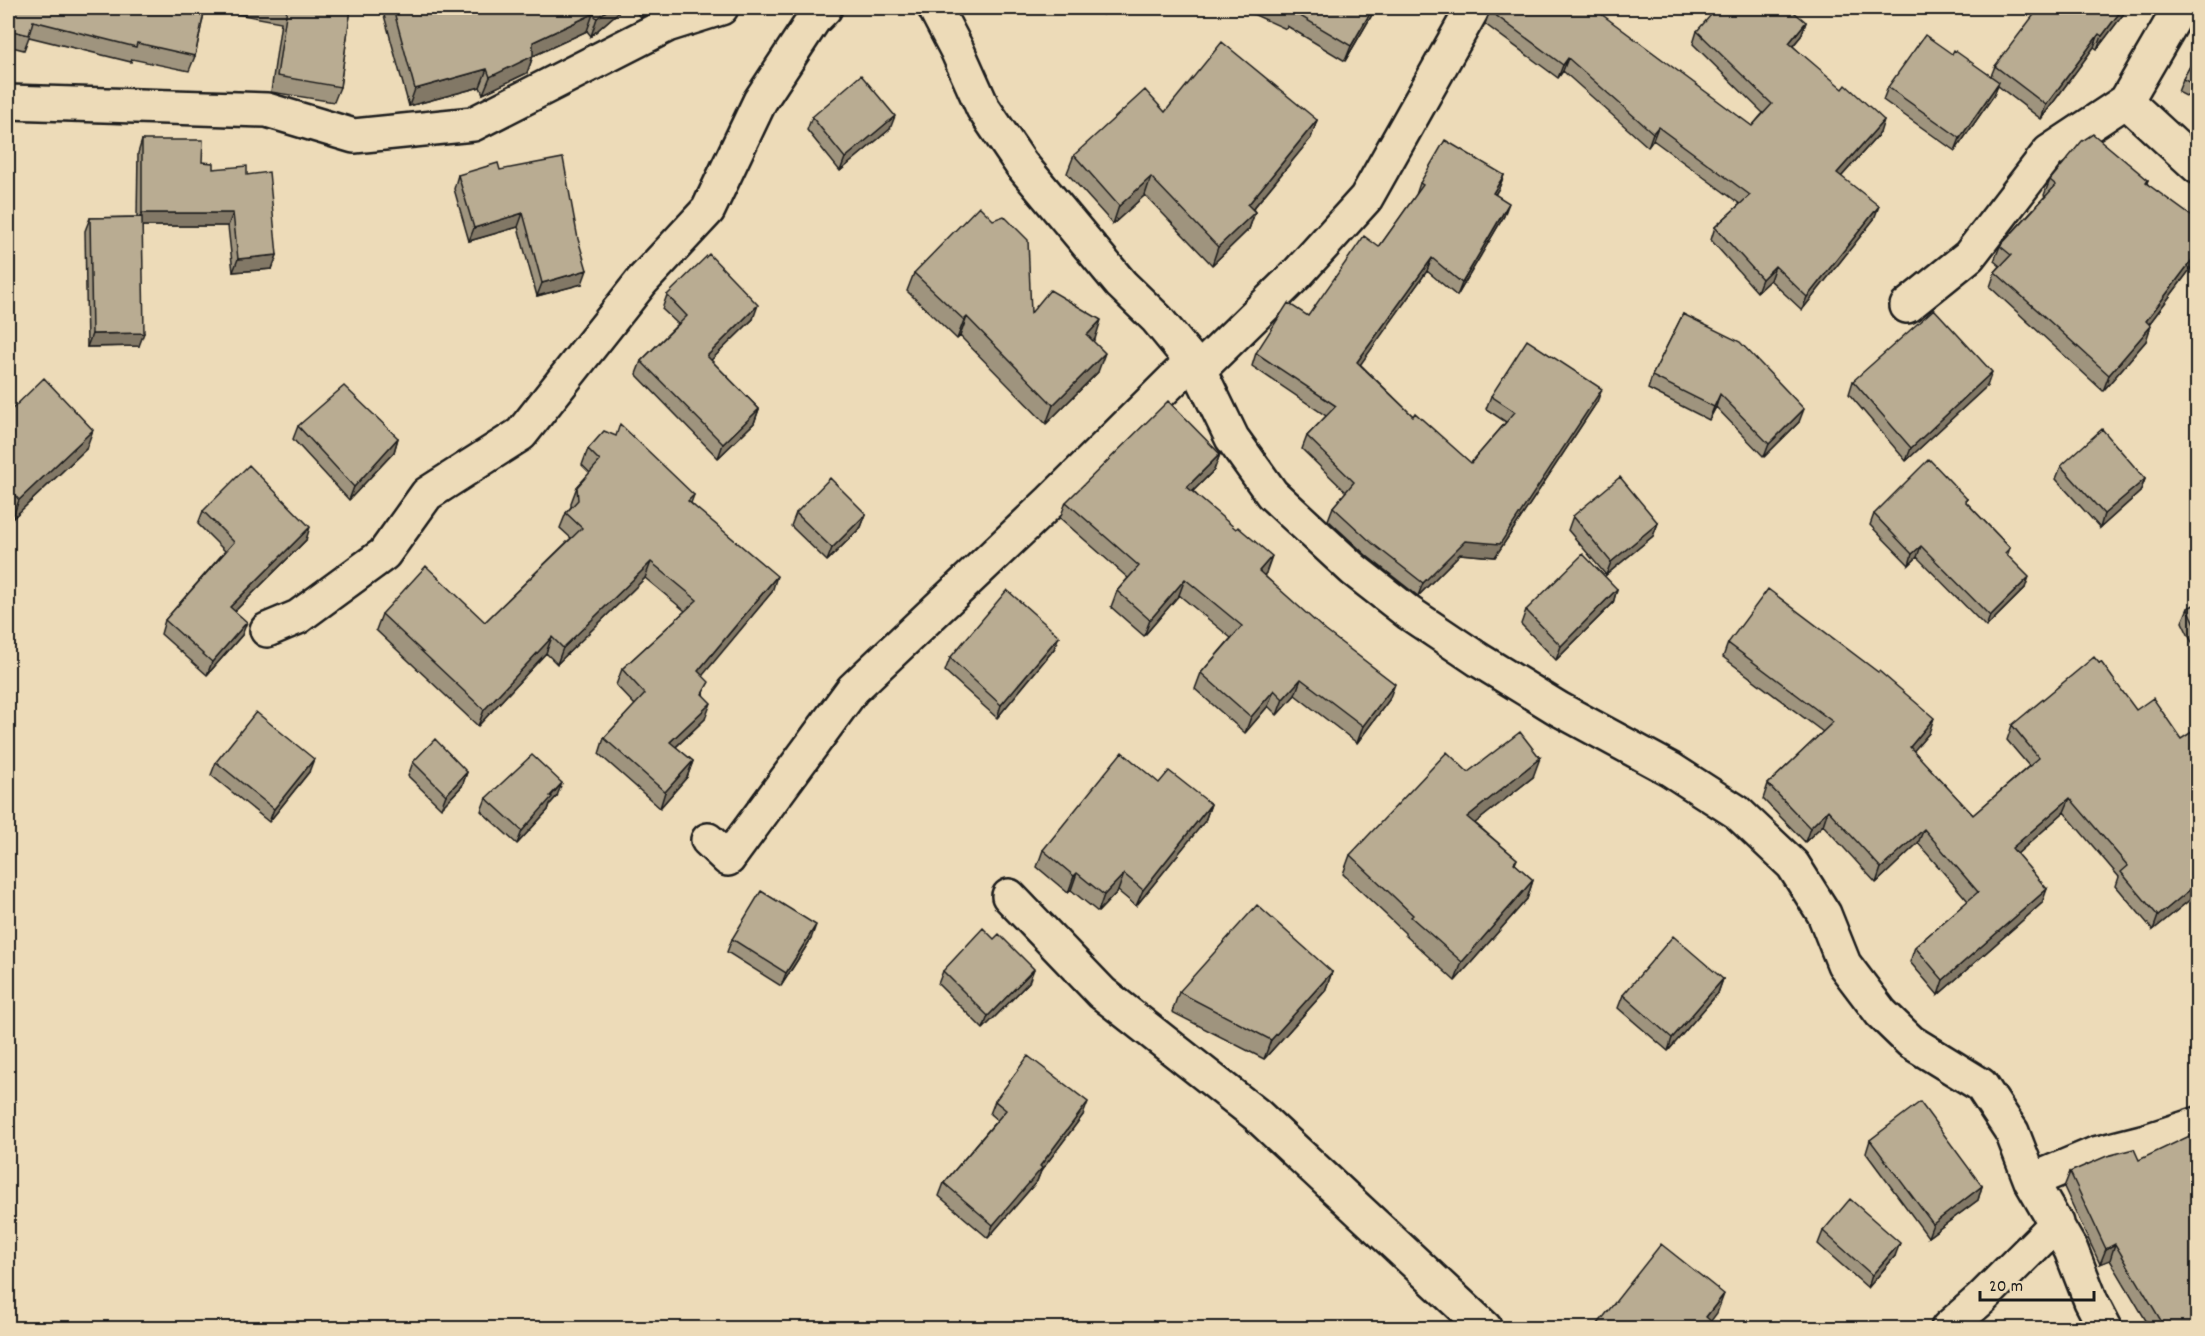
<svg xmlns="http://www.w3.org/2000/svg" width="2205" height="1336" viewBox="0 0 2205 1336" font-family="Dekko,sans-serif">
<rect width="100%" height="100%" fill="#eddbb8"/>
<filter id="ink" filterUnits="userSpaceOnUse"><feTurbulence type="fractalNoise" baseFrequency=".0167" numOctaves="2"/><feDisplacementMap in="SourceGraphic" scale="12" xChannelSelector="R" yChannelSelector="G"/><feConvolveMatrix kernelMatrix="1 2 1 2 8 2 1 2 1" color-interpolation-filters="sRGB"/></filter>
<g filter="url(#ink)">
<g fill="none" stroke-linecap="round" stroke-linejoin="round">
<defs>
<path id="minor" d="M935,8L957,50L983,108L1021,164L1121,284L1157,319L1199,370L1232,438L1272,494L1354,570L1409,613L1479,660L1559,709L1670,769L1737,812L1793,865L1824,914L1844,964L1881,1013L1911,1042L1981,1085L2012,1132L2031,1181L2071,1250L2091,1301L2105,1328
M2126,101L2198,167
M8,102L267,110L354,136L473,124L667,25L721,8
M1907,306L1969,256L2049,152L2126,101L2180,8
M1199,370L1297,274L1366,198L1473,8
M267,630L298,617L384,554L427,494L521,434L642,281L708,210L760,101L814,19L825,8
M708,840L728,859L853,689L1051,501L1192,361
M1009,896L1102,993L1257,1115L1485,1328
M2031,1181L2095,1154L2146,1141L2198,1124
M1948,1328L1981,1299L2057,1223"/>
</defs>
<use href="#minor" stroke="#1c1c1c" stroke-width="38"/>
<use href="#minor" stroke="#eddbb8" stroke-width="33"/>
</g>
<path fill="#9f947e" stroke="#1c1c1c" stroke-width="1.5" d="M8,8H351L340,87L334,102L271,92L281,22L205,8L195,56L189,71L132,59L131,62L29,37L24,50L8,46Z
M382,8H623L591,36L587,31L533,56L527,73L483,94L480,87L409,106Z
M630,8H653L646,15L641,17Z
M1091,8H1107L1103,15Z
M1243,8H1376L1345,61L1287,26L1286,29L1242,9Z
M1491,8L1752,126L1763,113L1693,44L1697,31L1806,22L1801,36L1793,46L1880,133L1841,177L1874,219L1802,310L1770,280L1757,292L1711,240L1715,227L1740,204L1653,140L1648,147L1563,71L1558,78L1485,24Z
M2128,8L2097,49L2094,47L2041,119L1998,86L1994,95L1955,151L1883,100L1888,87L1952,54L1991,76L1995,66Z
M2198,52V102L2178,92L2183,79Z
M1165,112L1317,120L1311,138L1253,209L1255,212L1249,229L1212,265L1145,195L1113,224L1067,173L1074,155Z
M812,117L890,129L840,171L807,130Z
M142,140L202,162L213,169L247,175L277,255L272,269L233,272L228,226H142L139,346L87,347L85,231L90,218L137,217L138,153Z
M500,170L582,284L537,296L518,227L469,241L454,189L458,175Z
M1504,175L1499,188L1495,195L1504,216L1457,296L1427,271L1360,364L1413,416L1471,463L1506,422L1486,409L1491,396L1597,402L1495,557L1460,554L1418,596L1367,556L1328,520L1333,507L1346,492L1302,449L1307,436L1326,416L1252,366L1256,353L1308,316L1379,247L1416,195L1420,183Z
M2050,180H2148L2147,183L2198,259L2149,324L2146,341L2103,391L1990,287L1995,272L2000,266L1994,261L2000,246L2045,196L2044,195Z
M914,273L1031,313L1095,339L1093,341L1098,372L1046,424L960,336L957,339L907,291Z
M667,295L753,319L711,360L759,409L754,423L718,458L636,374L641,361L678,324L662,309Z
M1683,314L1799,422L1764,457L1716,407L1709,420L1648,389L1652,376Z
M1853,381L1987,386L1906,461L1849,394Z
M8,413L86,449L12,519L8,514Z
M298,426L398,438L394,452L349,500L293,439Z
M588,449L694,495L691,503L772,592L702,675L705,719L676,747L693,761L687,777L660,808L599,754L604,738L635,705L616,685L622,669L685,611L645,578L557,664L546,653L478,726L376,630L382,614L485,622L571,538L560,528L566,513L571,507V503L577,487L590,473L582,465Z
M1220,454L1214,470L1193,491L1266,573L1264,575L1389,700L1357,743L1295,695L1277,715L1268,706L1245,733L1195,689L1201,673L1231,638L1179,595L1144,636L1111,607L1117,591L1128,578L1060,518L1066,502Z
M2061,466L2145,479L2140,492L2100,528L2056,479Z
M1967,499L1966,502L2010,548L2007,556L2025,588L1986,627L1917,557L1909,565L1870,525L1874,514Z
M203,511L306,540L235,611L242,635L207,675L161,634L165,620L225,551L198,524Z
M796,513L866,514L861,527L827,561L791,526Z
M1573,516L1658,523L1653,536L1606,575L1568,530Z
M1617,589L1613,603L1556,660L1521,624L1526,610Z
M2198,603V655L2182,622L2188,608Z
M1728,643L1929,733L1913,751L1973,815L2029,766L2007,740L2012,725L2198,893L2153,930L2116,886L2119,877L2064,812L2017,854L2042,903L1938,995L1910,962L1915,947L1968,901L1918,843L1876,883L1823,825L1805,842L1763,799L1768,784L1823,732L1723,657Z
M1054,649L997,718L945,671L950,658Z
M216,762L309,772L269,822L211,775Z
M413,762L467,772L462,786L441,808L408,776Z
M1468,772L1533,777L1475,823L1517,859L1515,864L1533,880L1527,899L1455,981L1405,935V933L1343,874L1350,855Z
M1159,783L1211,804L1205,821L1136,906L1118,891L1098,912L1071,890L1068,893L1037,867L1043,850Z
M557,796L550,804L548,810L517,844L481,811L486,798Z
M732,939H811L781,986L727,952Z
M943,971L1029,982L983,1029L938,984Z
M1332,972L1325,991L1264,1059L1172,1012L1179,992Z
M1723,979L1718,993L1668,1051L1618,1008L1623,995Z
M995,1101L1083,1115L1041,1171L1037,1181L988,1238L939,1196L944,1183L997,1120L990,1114Z
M1870,1140L1982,1186L1978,1200L1928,1237L1866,1153Z
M2070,1172L2198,1329H2151L2110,1260L2100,1264L2064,1187Z
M1823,1231L1895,1256L1868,1288L1818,1244Z"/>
<path fill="#827866" stroke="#1c1c1c" stroke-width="1.5" d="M610,8H623L591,36L597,18Z
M644,8H653L646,15L641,17Z
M1373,8H1376L1345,61L1351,46Z
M2123,8H2128L2097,49L2102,36Z
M593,14L587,31L533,56L527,73L483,94L490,77L533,42Z
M1806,22L1801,36L1784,56L1789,43Z
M2099,34L2094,47L2041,119L2046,105Z
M1568,58L1563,71L1558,78L1563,65Z
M487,69L480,87L409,106L415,89Z
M1999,82L1994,95L1955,151L1960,138Z
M895,116L890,129L840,171L845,158Z
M1317,120L1311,138L1242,222L1248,205Z
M1884,120L1880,133L1832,187L1837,173Z
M1658,127L1653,140L1648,147L1653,133Z
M1504,175L1499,188L1488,206L1493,193Z
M1151,177L1145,195L1113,224L1119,206Z
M1509,203L1504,216L1457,296L1462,283Z
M1879,206L1874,219L1802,310L1807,297Z
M1255,212L1249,229L1212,265L1218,247Z
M142,213H233L228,226H137Z
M523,213L518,227L469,241L474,228Z
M2198,252V259L2140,336L2146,321Z
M277,255L272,269L233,272L238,259Z
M1432,258L1427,271L1353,375L1357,362Z
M1775,266L1770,280L1757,292L1762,279Z
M587,270L582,284L537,296L542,283Z
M758,305L753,319L702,369L707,356Z
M967,317L960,336L957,339L964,320Z
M1101,320L1095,339L1080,353L1087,335Z
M2151,326L2146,341L2103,391L2109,375Z
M144,333L139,346L87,347L92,334Z
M1105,353L1098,372L1046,424L1053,405Z
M1992,372L1987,386L1906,461L1911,448Z
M1602,389L1597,402L1495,557L1460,554L1418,596L1423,583Z
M1720,394L1716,407L1709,420L1714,407Z
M759,409L754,423L718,458L723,444Z
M1804,409L1799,422L1764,457L1769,444Z
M93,430L86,449L12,519L19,500Z
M398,438L394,452L349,500L354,487Z
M1220,454L1214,470L1181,503L1187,487Z
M2145,479L2140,492L2100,528L2104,514Z
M866,514L861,527L827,561L832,548Z
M1658,523L1653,536L1606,575L1611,562Z
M310,527L306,540L226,620L230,607Z
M1921,546L1917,557L1909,565L1912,554Z
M1272,556L1266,573L1254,588L1259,571Z
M651,562L645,578L557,664L563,648Z
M777,576L772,592L693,687L698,671Z
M2029,577L2025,588L1986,627L1990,616Z
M1185,579L1179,595L1144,636L1150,620Z
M1617,589L1613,603L1556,660L1561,646Z
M247,622L242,635L207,675L212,662Z
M1059,636L1054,649L997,718L1001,705Z
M552,637L546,653L478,726L484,710Z
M1301,679L1295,695L1277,715L1283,699Z
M1395,684L1389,700L1357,743L1363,726Z
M1274,690L1268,706L1245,733L1251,717Z
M711,703L705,719L665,757L670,742Z
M1934,718L1929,733L1905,761L1910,747Z
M1540,758L1533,777L1460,835L1467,817Z
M314,759L309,772L269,822L274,809Z
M693,761L687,777L660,808L665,792Z
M467,772L462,786L441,808L446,795Z
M562,783L557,796L550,804L548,810L517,844L522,831Z
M2070,798L2064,812L2007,863L2012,848Z
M1211,804L1205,821L1136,906L1143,890Z
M1828,810L1823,825L1805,842L1810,828Z
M1924,829L1918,843L1876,883L1881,868Z
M1077,873L1071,890L1068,893L1074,876Z
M1124,874L1118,891L1098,912L1104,895Z
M1533,880L1527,899L1455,981L1462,962Z
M2198,883V893L2153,930L2158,916Z
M2047,889L2042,903L1938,995L1943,980Z
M816,925L811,939L781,986L786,973Z
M1034,969L1029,982L983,1029L988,1016Z
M1332,972L1325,991L1264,1059L1271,1040Z
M1723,979L1718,993L1668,1051L1672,1038Z
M1088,1102L1083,1115L1041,1171L1037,1181L988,1238L993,1225L1040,1166Z
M1982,1186L1978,1200L1928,1237L1933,1224Z
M1900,1243L1895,1256L1868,1288L1872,1275Z
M2115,1244L2110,1260L2100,1264L2106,1249Z
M1724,1294L1717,1313L1705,1329L1706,1317Z"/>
<path fill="#b9ac92" stroke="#1c1c1c" stroke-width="1.5" d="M8,8H205L195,56L137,43L136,47L33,21L29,35L8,30Z
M287,8H351L340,87L277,76Z
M393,8H610L597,18L593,14L533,42V56L490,77L487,69L415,89Z
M1277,8H1373L1351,46L1292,11L1291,14Z
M1492,8H1593L1752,126L1772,104L1697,31L1717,8H1789L1806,22L1789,43L1843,89L1846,85L1884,120L1837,173L1879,206L1807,297L1775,266L1762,279L1715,227L1750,195L1658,127L1653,133L1568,58L1563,65L1490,11Z
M2039,8H2123L2102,36L2099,34L2046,105L1995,66Z
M1925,35L1952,54L1954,50L1999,82L1960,138L1888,87Z
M1222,42L1317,120L1248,205L1255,212L1218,247L1151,177L1119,206L1074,155L1145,90L1165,112Z
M2198,52V87L2183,79Z
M861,75L895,116L845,158L812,117Z
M2093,134L2148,180L2146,183L2198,221V252L2146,321L2151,326L2109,375L1995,272L2011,255L2000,246L2056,185L2050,180L2082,141Z
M142,140H203L202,162L213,163V169L247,166V175L269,172L277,255L238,259L233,213H142Z
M1445,140L1504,175L1493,193L1509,203L1462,283L1432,258L1357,362L1413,416L1415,413L1471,463L1515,412L1491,396L1527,340L1602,389L1500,544L1465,541L1423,583L1372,543L1333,507L1354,482L1307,436L1336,406L1256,353L1288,303L1308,316L1364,236L1379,247L1423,185L1420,183Z
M563,158L578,239L587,270L542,283L523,213L474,228L458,175L498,163L500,170Z
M979,206L993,220L1004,216L1028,240L1031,313L1050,290L1101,320L1087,335L1105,353L1053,405L967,317L964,320L914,273Z
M142,217L144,333L92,334L90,218Z
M709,254L758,305L707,356L759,409L723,444L641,361L687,316L667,295Z
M1934,309L1992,372L1911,448L1853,381Z
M1683,314L1740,342L1804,409L1769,444L1720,394L1714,407L1652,376Z
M44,378L93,430L19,500L8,487V413Z
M344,386L398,438L354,487L298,426Z
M1168,401L1220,454L1187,487L1236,529L1238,527L1272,556L1259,571L1326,631L1395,684L1363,726L1301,679L1283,699L1274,690L1251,717L1201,673L1242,626L1185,579L1150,620L1117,591L1139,566L1066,502Z
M620,424L694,495L688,501L777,576L698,671L709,682L702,694L711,703L670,742L693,761L665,792L604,738L645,694L622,669L697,600L651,562L563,648L552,637L484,710L382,614L426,566L485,622L582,528L566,513L578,500L577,487L600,461L588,449L604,431L616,436Z
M2102,429L2145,479L2104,514L2061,466Z
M1929,459L1967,499L1965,501L2010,548L2005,553L2029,577L1990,616L1921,546L1912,554L1874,514Z
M249,465L310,527L230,607L247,622L212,662L165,620L234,542L203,511Z
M1620,477L1658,523L1611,562L1573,516Z
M830,478L866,514L832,548L796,513Z
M1583,554L1617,589L1561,646L1526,610Z
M1768,589L1878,672L1879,671L1934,718L1910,747L1973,815L2039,758L2012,725L2094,657L2099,663L2101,662L2136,710L2153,698L2181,739L2198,728V883L2158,916L2121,872L2128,866L2070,798L2012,848L2047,889L1943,980L1915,947L1978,892L1924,829L1881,868L1828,810L1810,828L1768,784L1833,722L1728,643Z
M1007,590L1059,636L1001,705L950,658Z
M2198,603V630L2188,608Z
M256,712L314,759L274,809L216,762Z
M1520,732L1540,758L1467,817L1517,859L1514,863L1533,880L1462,962L1411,917L1413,915L1350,855L1447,752L1468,772Z
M435,739L467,772L446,795L413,762Z
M1122,752L1159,783L1169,771L1211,804L1143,890L1124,874L1104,895L1077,873L1074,876L1043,850Z
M532,755L562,783L550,796L552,797L522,831L486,798Z
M761,891L816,925L786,973L732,939Z
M1257,905L1332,972L1271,1040L1179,992Z
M983,928L994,939L999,934L1034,969L988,1016L943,971Z
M1673,936L1723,979L1672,1038L1623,995Z
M1028,1056L1088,1102L1040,1166L1042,1168L993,1225L944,1183L1006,1110L995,1101Z
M1920,1102L1982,1186L1933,1224L1870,1140Z
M2198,1132V1329H2166L2115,1244L2106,1249L2070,1172L2107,1156L2134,1149L2139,1160Z
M1850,1199L1900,1243L1872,1275L1823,1231Z
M1661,1244L1724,1294L1706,1317L1720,1329H1594Z"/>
</g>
<rect width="2205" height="1336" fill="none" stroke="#eddbb8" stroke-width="30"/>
<rect x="15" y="15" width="2175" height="1306" fill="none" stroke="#1c1c1c" stroke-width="2" filter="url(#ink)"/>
<path d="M1980 1291v9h114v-9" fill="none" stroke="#1c1c1c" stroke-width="3"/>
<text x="1989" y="1291" font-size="18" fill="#1c1c1c" stroke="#eddbb8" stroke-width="4.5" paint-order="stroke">20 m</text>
</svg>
